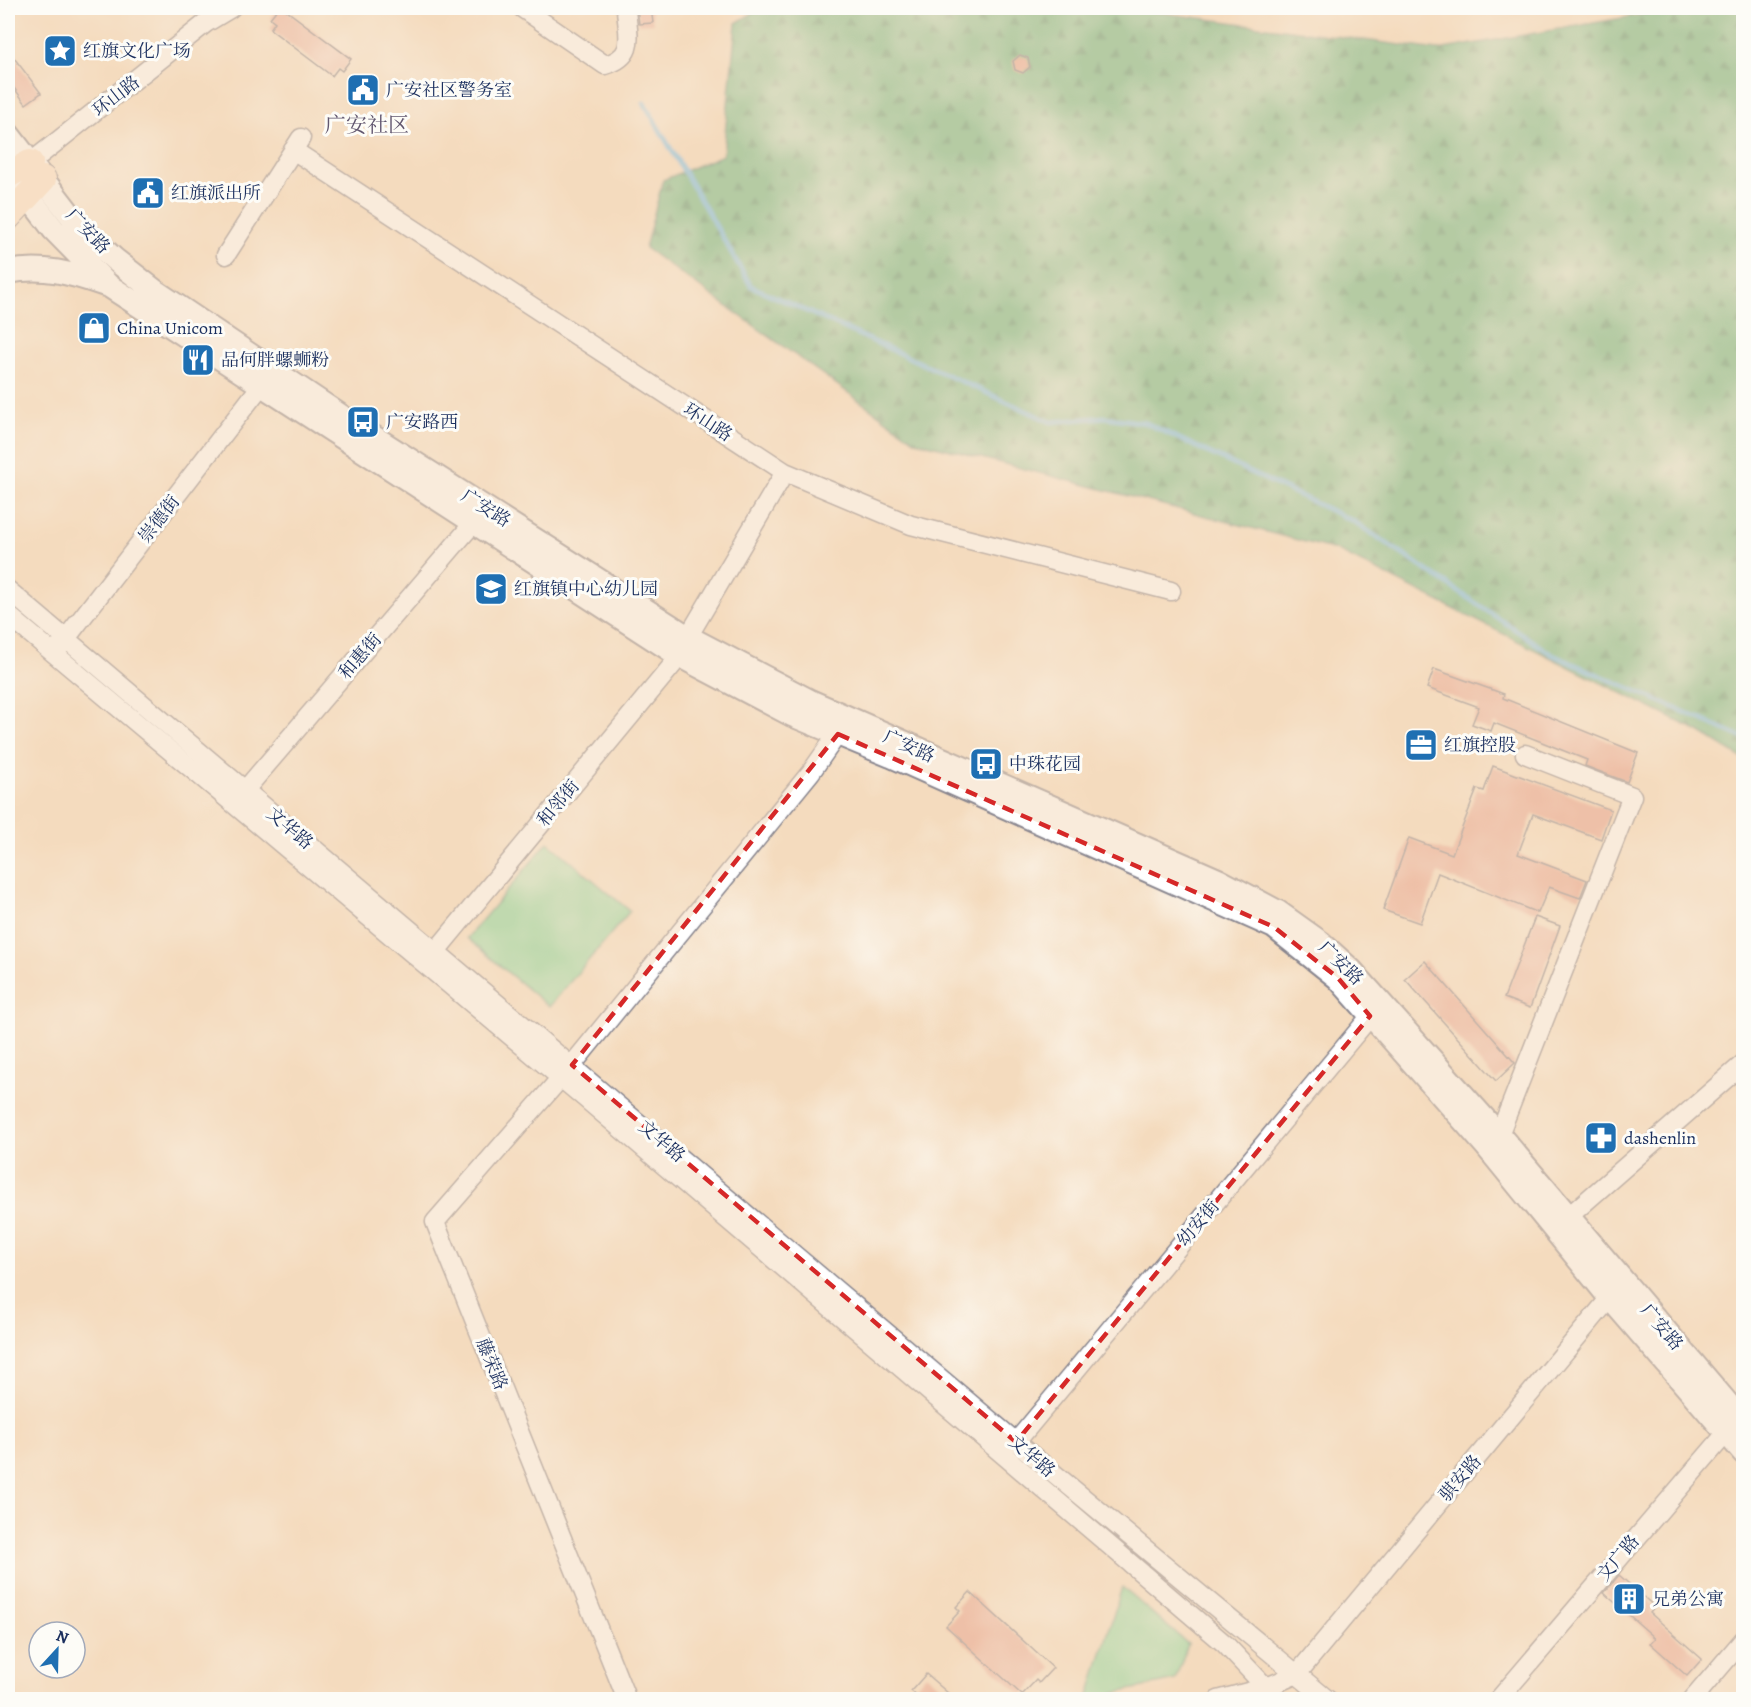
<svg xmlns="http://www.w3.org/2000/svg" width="1751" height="1707" viewBox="0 0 1751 1707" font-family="Alegreya,'Noto Serif SC',serif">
<defs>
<pattern id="forest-firs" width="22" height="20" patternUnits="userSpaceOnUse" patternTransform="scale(1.5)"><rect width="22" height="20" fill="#68b884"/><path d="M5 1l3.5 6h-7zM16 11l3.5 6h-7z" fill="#55966f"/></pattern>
</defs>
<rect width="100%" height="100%" fill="#fdfcf7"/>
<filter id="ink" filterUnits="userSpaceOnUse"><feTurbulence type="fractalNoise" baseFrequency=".0167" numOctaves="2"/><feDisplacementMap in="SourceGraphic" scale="12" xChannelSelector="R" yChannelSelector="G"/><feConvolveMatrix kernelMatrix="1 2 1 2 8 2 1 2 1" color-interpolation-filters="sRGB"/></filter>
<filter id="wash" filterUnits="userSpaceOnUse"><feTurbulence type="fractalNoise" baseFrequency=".008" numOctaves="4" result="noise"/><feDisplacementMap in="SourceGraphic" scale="24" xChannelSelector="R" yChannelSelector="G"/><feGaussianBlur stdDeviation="1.35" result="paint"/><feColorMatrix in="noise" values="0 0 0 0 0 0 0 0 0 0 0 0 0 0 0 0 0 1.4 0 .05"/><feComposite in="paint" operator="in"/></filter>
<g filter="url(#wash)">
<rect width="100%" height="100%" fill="#f4dbbe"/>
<path fill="#81d89d" stroke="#4e847e" stroke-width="1.5" d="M548,842L630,911L549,1007L467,938Z
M1122,1587L1188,1644L1175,1680L1088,1699Z"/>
<path fill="url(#forest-firs)" stroke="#427471" stroke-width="1.5" d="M761,8H1126L1438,50L1680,8H1743V759L1699,732L1336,550L916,441L645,248L663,180L723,155L736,23Z"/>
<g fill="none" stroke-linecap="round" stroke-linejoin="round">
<path stroke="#6fbde9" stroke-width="5" d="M644,103L751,286L1051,422L1105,417L1146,423L1353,521L1553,655L1744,738"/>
</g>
<g id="blocks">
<path fill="#e7a18e" d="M278,8H283L351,59L342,71L338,68L332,76L270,29L275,22L270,18Z
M637,8H651L653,23L639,24Z
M8,50L41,93L26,104L8,80Z
M1020,55L1028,58L1030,67L1023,73L1015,70L1013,61Z
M1434,669L1504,694L1503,698L1638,753L1627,782L1585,766L1587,760L1494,723L1491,731L1472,724L1479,707L1427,688Z
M1493,766L1611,810L1601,839L1533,814L1518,854L1587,880L1580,898L1549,887L1538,913L1438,873L1420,923L1383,910L1409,838L1452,854L1477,789L1484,791Z
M1535,917L1560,926L1530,1008L1504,998Z
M1425,961L1515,1063L1496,1081L1405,979Z
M1619,1575L1655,1607L1650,1613L1702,1659L1687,1676L1650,1643L1655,1638L1604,1593Z
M970,1592L1053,1668L1039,1683L1036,1680L1022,1695L946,1626L960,1611L956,1607Z
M926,1674L956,1700H922L911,1691Z"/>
</g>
</g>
<g filter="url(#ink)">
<use href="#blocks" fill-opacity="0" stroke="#88858e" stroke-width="1.5"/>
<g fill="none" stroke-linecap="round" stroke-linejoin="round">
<defs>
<path id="minor" d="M522,8L605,65C638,56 627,34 626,8
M293,150L785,472L911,525L1171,591
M30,163L206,23L231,8
M226,255L301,138
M8,590L1016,1442L1328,1700
M8,615L586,1099L1225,1644L1278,1700
M58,649L270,374
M245,790L482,513
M436,951L680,656L688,637L785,472
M1491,1143L1499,1135L1632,796L1525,754
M1568,1217L1744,1063
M1004,1442H1016L1378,1007
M627,1700L435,1222L572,1065L811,772L844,725
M1218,1700L1267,1687L1297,1674L1618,1288
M1498,1700L1734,1424
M1692,1700L1744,1639"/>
<path id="tertiary" d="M8,134L79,226L114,259L155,291L344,418L688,637L810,701L1218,880L1278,912L1320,942L1352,971L1499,1135L1744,1423
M8,170L54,230L109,286L680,656L792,715L891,756L1274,927L1338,978L1487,1147L1610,1298L1744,1453
M8,272C43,265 71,273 105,285"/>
<path id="secondary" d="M8,175L30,163
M8,217L43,179"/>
</defs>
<use href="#minor" stroke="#88858e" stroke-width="21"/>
<use href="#tertiary" stroke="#88858e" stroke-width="26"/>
<use href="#secondary" stroke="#88858e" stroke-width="28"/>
<use href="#minor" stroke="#fff" stroke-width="18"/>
<use href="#tertiary" stroke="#fff" stroke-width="22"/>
<use href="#secondary" stroke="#fce5cf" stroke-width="26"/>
</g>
</g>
<path d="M0 0H1751V1707H0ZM838,734L1274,927L1338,978L1370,1016L1016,1442L572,1065Z" fill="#f4dbbe" fill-opacity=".55" fill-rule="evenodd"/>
<path fill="none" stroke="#d62828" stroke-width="4.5" stroke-dasharray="12 8" stroke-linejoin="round" d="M838,734L1274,927L1338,978L1370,1016L1016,1442L572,1065Z"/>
<defs>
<symbol id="sight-square" viewBox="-11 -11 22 22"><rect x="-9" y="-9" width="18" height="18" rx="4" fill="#1f6fb2" stroke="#fdfcf7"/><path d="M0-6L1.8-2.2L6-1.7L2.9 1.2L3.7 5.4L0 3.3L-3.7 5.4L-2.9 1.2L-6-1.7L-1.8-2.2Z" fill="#fff"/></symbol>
<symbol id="civic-square" viewBox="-11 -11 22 22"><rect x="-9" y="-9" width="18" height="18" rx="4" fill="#1f6fb2" stroke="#fdfcf7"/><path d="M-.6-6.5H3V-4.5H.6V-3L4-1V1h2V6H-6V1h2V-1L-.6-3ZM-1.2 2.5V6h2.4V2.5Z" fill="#fff"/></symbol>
<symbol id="shop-square" viewBox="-11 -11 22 22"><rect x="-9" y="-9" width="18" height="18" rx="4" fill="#1f6fb2" stroke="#fdfcf7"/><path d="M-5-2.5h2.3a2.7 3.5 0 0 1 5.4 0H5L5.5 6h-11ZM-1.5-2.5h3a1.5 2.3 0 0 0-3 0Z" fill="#fff"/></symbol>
<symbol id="restaurant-square" viewBox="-11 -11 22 22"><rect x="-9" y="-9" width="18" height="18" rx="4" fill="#1f6fb2" stroke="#fdfcf7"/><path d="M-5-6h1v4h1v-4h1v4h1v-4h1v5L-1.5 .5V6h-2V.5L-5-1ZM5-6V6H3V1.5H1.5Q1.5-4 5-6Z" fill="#fff"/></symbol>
<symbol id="bus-square" viewBox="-11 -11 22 22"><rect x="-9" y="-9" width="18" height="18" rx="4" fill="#1f6fb2" stroke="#fdfcf7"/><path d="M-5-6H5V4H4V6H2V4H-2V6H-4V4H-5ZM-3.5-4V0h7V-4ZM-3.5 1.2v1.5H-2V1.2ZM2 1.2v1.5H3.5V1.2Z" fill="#fff"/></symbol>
<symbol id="school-square" viewBox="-11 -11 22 22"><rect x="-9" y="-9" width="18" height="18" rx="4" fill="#1f6fb2" stroke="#fdfcf7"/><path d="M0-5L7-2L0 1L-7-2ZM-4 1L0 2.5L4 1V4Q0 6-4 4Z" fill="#fff"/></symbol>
<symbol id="office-square" viewBox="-11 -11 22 22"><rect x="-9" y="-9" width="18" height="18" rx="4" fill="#1f6fb2" stroke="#fdfcf7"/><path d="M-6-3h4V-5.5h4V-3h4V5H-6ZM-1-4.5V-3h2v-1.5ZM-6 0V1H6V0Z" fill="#fff"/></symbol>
<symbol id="pharmacy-square" viewBox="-11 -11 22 22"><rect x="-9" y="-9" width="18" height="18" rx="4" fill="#1f6fb2" stroke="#fdfcf7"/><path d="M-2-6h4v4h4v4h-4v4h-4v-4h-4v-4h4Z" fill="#fff"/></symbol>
<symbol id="building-square" viewBox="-11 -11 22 22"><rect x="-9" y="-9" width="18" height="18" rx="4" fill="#1f6fb2" stroke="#fdfcf7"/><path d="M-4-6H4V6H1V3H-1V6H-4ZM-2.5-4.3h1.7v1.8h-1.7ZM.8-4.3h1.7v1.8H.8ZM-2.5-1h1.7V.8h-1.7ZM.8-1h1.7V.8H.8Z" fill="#fff"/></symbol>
</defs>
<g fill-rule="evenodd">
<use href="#sight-square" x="41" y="32" width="38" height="38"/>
<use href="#civic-square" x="344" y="71" width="38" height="38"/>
<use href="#civic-square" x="129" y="174" width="38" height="38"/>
<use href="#shop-square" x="75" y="309" width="38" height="38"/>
<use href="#restaurant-square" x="179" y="341" width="38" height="38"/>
<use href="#bus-square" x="344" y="403" width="38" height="38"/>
<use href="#school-square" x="472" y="570" width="38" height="38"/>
<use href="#office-square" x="1402" y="726" width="38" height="38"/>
<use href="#bus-square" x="967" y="745" width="38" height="38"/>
<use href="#pharmacy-square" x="1582" y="1119" width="38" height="38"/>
<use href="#building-square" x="1610" y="1580" width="38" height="38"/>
</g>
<g text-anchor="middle" stroke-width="6" stroke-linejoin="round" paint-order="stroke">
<g font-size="18" fill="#1b2f5e" stroke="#fdfcf7" text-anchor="start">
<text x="83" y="57">红旗文化广场</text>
<text x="386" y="96">广安社区警务室</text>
<text x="171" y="199">红旗派出所</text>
<text x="117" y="334">China Unicom</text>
<text x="221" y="366">品何胖螺蛳粉</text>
<text x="386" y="428">广安路西</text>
<text x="514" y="595">红旗镇中心幼儿园</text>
<text x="1444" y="751">红旗控股</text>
<text x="1009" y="770">中珠花园</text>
<text x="1624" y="1144">dashenlin</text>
<text x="1652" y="1605">兄弟公寓</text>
</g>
<g font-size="18" fill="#1b2f5e" stroke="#fdfcf7">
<text transform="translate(116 96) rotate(-38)" y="6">环山路</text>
<text transform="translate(88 231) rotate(46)" y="6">广安路</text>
<text transform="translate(708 422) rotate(33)" y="6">环山路</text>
<text transform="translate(486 508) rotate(32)" y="6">广安路</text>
<text transform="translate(159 519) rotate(-52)" y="6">崇德街</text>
<text transform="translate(360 656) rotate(-49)" y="6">和惠街</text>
<text transform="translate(909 746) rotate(24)" y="6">广安路</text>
<text transform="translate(558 803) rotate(-50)" y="6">和邻街</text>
<text transform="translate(290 828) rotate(40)" y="6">文华路</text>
<text transform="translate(1341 963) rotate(44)" y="6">广安路</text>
<text transform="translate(662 1141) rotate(40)" y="6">文华路</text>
<text transform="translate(1198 1223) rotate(-50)" y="6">幼安街</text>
<text transform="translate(1662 1327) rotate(50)" y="6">广安路</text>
<text transform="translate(492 1364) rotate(68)" y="6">藤荣路</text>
<text transform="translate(1032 1456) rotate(40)" y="6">文华路</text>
<text transform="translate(1460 1478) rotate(-50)" y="6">骐安路</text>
<text transform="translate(1618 1558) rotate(-50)" y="6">文广路</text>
</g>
<g font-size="21" fill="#62576f" stroke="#fdfcf7">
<text x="367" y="132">广安社区</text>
</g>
</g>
<rect width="1751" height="1707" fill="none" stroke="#fdfcf7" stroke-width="30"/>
<g transform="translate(57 1650) rotate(22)"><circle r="28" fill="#fdfcf7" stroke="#a3aaba" stroke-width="1.5"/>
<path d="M0-4.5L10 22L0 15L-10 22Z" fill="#1f6fb2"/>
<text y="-9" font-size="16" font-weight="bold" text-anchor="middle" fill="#1b2f5e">N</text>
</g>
</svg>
